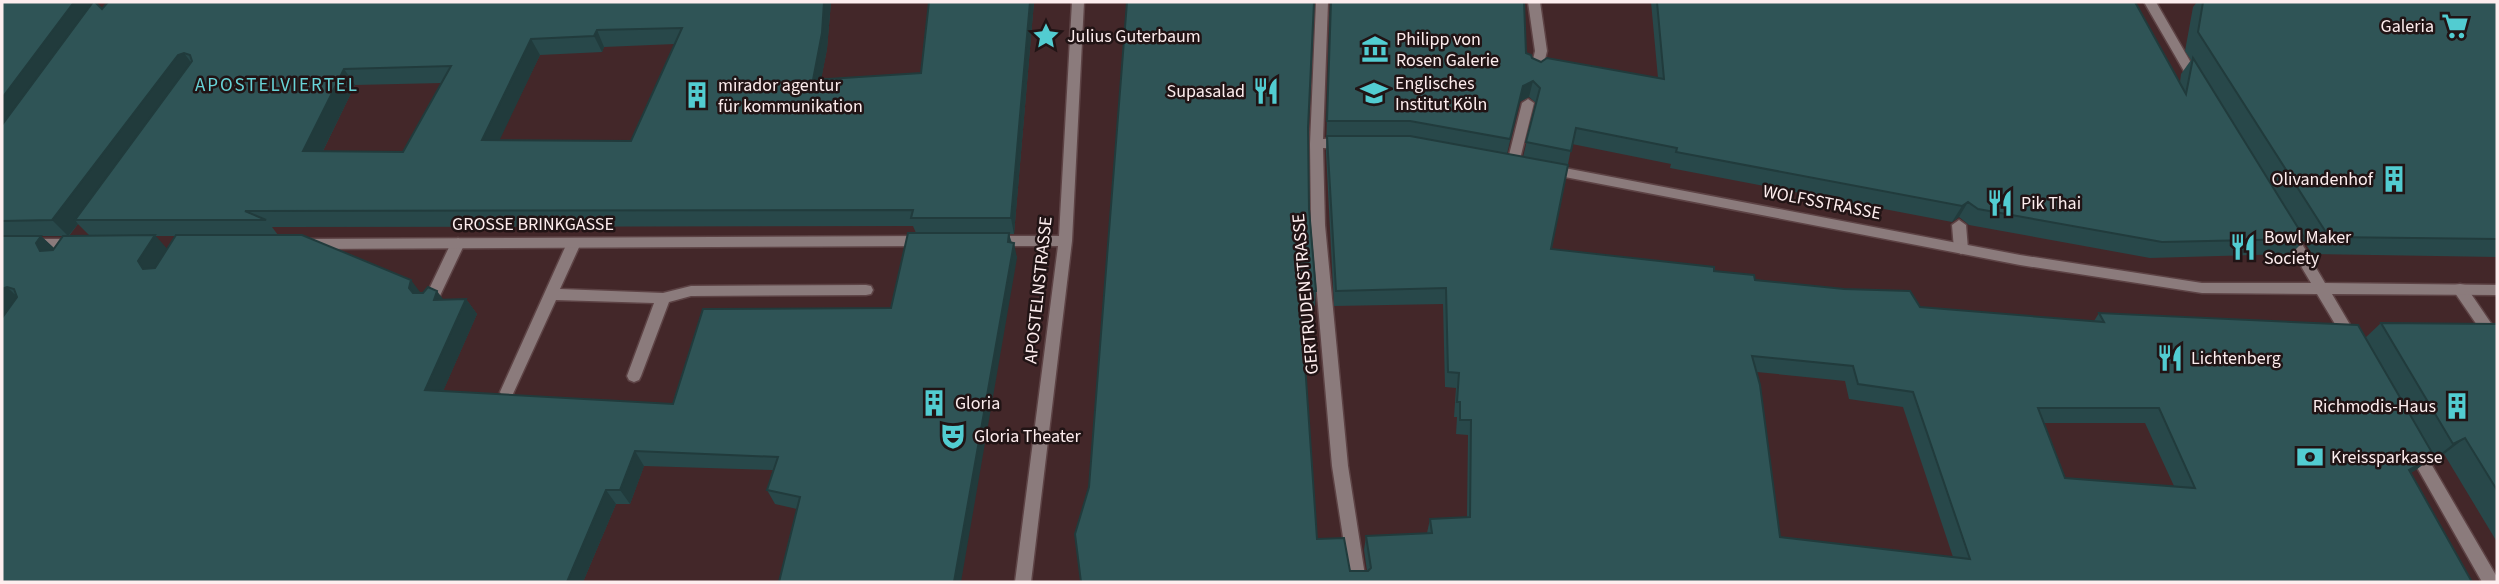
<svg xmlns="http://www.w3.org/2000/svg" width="2499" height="584" viewBox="0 0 2499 584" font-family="'Source Sans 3',sans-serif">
<rect width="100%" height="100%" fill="#432729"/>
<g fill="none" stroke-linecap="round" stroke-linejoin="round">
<defs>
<path id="service" d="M1528,2H1540L1547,51L1542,72L1536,76L1530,72L1535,51Z
M1528,99L1534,103L1519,163L1513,168L1507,163L1522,103Z
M1959,220L1966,225L1968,249L1961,254L1954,249L1952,225Z
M458,238L465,243L437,302L435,306H425L423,302L451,243Z
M574,238L581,243L560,289L663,293L691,286L866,285L871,286L873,290L871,294L866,295L691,296L669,302L641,376L639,380L634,382L629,380L627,376L654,303L556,300L512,396L507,398L502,396L500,392L567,243Z
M2460,284L2465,285L2497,332V341H2488L2455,293L2453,289L2455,285Z"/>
<path id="minor" d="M1072,2H1084L1072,241L1031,582H1015L1058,246H992L985,241L992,236H1059Z
M1316,2H1328L1323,139L1346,138L1352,143L1346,148H1323L1325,225L1348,466L1366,582H1350L1332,466L1311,225L1310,144Z
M2144,2H2156L2202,82L2200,85H2192Z
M1549,165L2020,255L2202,283H2311L2280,231L2287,226L2292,227L2325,283L2497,285V295L2332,294L2359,340L2357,344H2347L2317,294L2202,293L2020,265L1544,173L1543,170Z
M923,236L930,241L923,246L306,249L299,244L306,239Z
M2,239H76L83,244L76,249H2Z
M2414,442L2419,443L2497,577V582H2482L2406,448L2409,443Z"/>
</defs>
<use href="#service" stroke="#5d4345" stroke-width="3"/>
<use href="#minor" stroke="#5d4345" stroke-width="3"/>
<use href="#service" fill="#8b7b7c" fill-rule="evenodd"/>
<use href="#minor" fill="#8b7b7c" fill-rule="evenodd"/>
</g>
<path fill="#28484a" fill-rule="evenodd" d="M2,2L102,9L831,2L827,49L821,79L921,73L1034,2L1014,234H1009L1017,258L797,509L775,504L767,490L773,470L644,466L630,504H616L583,582H2ZM675,44L631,141L499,140L540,55L602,52L604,47ZM442,83L403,152L323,151L355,85ZM78,224L90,236H69ZM913,226L916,233L891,308L673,404L443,391L477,314L466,299L443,300L421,293L278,235L272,227ZM41,236H63L54,248ZM155,236H176L167,249Z
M1330,2H1524L1526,53L1532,58L1541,62L1658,78L1651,2H2135L2180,82L2181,74L2191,60L2185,51L2193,7L2197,2H2497V257L2312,254L2304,241L2291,254L2150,258L1969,225L1959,217L1952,222L1670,168L1671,164L1572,144L1551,249L1714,271L1755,280L1920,307L2094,321L2099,313L2365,338L2381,323L2497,324V542L2444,454L2433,460L2431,458L2411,473L2472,582H1081L1308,128L1309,209L1316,291L1315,306L1301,307L1317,539L1350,571H1367L1364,550L1366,536L1427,533L1430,519L1467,517L1468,435L1456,434L1457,417H1454L1456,388L1445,387L1443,304L1334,306L1326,152ZM1529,97L1536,103L1523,157L1507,154L1519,102ZM1757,372L1845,381L1849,399L1903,407L1953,557L1780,537ZM2044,423H2145L2174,486L2065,478Z"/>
<path fill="#213b3c" d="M74,2H93L2,135V98Z
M824,2H831L827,49L818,96L813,80Z
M1030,2H1034L1014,234L1011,218Z
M597,30L604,47L602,52L594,36Z
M531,39L540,55L492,156L482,140Z
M184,53L196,69L75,220L78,224L68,236L52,220L178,55Z
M344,69L355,85L315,167L303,151Z
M1533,81L1529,97L1519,102L1506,155L1523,86Z
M1968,202L1959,217L1952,222L1962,206Z
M1009,233L1012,249L1014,243L1017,258L961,582H954Z
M155,235L169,251L154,277L143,269L138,261Z
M41,236L57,251H40L36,243Z
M411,280L423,296L421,303L409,288Z
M7,287L24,303L2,328V289Z
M437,291L449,307L434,300Z
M466,299L477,314L437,405L425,390Z
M2465,438L2444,454L2433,460L2453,444Z
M635,451L644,466L630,504L620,490Z
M2434,456L2416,470L2391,484L2409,470Z
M606,490L616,504L583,582H567Z"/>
<path fill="#2f5456" stroke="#213b3c" stroke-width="2" fill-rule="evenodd" d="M2,2H74L2,98Z
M93,2H95L102,9L108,2H824L822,33L813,80L921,73L929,2H1030L1011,218H911L913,210L245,211L266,220H75L192,61L190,55L184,53L178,55L52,220L2,221V125ZM682,28L631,141L482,140L531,39L594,36L597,30ZM451,66L403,152L303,151L344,69Z
M1127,2H1314L1308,128L1309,209L1316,291H1300L1317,539L1344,538L1350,571H1368L1371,568L1366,536L1432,533L1430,519L1470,517L1471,420H1460V402H1457L1459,373L1448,372L1446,288L1336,291L1327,136H1410L1568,165L1551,249L1714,267V271L1754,275L1755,280L1844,289L1910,291L1920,307L2104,322L2099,313L2358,325L2434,456L2409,470L2472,582H1081L1075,534L1089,487ZM1752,356L1853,366L1858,384L1913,392L1970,559L1780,537L1760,385ZM2038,408H2159L2195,488L2065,478Z
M1331,2H1524L1526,53L1531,55L1532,58L1541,62L1547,58L1664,79L1657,2H2135L2186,94L2193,58L2305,239L2162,242L1978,209L1968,202L1962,206L1676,152L1677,148L1576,128L1571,151L1526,142L1540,88L1533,81L1523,86L1510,139L1410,121H1327Z
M2203,2H2497V239L2329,237L2198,32Z
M908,233H1009L1008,242L1014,243L954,582H779L800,497L767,490L778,457L635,451L620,490H606L567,582H2V318L17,297L14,289L7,287L2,289V236H41L36,243L40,251L53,250L63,236L155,235L138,261L143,269L155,268L176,235H302L411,280L409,288L413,293H423L428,287L437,291L434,300L466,299L425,390L673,404L703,309L891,308Z
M2381,323L2497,324V490L2465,438L2453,444Z"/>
<defs>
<symbol id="supermarket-bare" viewBox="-9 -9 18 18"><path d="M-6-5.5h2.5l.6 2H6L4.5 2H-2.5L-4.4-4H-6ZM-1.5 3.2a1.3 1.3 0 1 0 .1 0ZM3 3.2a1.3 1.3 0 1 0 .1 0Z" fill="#52ccd1" stroke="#211415" stroke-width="2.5" paint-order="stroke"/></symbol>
<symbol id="sight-bare" viewBox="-9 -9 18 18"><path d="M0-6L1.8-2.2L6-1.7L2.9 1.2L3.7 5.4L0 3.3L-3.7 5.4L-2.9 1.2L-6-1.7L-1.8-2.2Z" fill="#52ccd1" stroke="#211415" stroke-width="2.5" paint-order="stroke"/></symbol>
<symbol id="museum-bare" viewBox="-9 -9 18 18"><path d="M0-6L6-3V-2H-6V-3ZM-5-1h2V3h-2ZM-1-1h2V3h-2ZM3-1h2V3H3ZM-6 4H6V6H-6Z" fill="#52ccd1" stroke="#211415" stroke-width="2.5" paint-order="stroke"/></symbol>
<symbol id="restaurant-bare" viewBox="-9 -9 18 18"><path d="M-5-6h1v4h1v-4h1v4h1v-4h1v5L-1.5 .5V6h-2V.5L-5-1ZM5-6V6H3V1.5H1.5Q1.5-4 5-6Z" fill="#52ccd1" stroke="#211415" stroke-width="2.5" paint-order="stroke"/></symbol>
<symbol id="school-bare" viewBox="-9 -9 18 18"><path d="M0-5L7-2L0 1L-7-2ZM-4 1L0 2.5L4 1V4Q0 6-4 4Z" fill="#52ccd1" stroke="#211415" stroke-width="2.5" paint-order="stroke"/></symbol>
<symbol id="building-bare" viewBox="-9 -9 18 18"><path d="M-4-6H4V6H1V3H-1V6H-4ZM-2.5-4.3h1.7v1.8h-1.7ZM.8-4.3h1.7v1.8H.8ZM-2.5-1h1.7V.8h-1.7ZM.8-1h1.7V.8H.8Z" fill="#52ccd1" stroke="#211415" stroke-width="2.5" paint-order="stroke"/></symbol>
<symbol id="theatre-bare" viewBox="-9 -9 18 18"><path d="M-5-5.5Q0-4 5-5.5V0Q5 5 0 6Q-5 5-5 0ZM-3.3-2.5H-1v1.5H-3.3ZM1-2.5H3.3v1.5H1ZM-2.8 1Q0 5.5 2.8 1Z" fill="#52ccd1" stroke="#211415" stroke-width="2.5" paint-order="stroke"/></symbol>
<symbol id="bank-bare" viewBox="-9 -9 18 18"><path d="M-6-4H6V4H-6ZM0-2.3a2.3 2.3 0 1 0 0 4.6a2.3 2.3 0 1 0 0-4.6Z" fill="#52ccd1" stroke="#211415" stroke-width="2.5" paint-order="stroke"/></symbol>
</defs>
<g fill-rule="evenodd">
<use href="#supermarket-bare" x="2436" y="7" width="38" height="38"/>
<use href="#sight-bare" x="1027" y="17" width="38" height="38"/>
<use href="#museum-bare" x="1356" y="30" width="38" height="38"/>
<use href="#restaurant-bare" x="1247" y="72" width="38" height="38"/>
<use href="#school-bare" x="1355" y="74" width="38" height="38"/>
<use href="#building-bare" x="678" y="76" width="38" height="38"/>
<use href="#building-bare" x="2375" y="160" width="38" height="38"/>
<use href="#restaurant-bare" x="1981" y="184" width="38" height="38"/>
<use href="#restaurant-bare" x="2224" y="228" width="38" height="38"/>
<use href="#restaurant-bare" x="2151" y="339" width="38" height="38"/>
<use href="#building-bare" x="915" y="384" width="38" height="38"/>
<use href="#building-bare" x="2438" y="387" width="38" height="38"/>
<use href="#theatre-bare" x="934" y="417" width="38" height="38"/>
<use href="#bank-bare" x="2291" y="438" width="38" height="38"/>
</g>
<g text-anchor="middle" stroke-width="5" stroke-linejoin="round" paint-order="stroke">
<g font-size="18" fill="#fdedee" stroke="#211415" text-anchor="start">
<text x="2434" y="32" text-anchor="end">Galeria</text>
<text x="1067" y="42">Julius Guterbaum</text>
<text x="1396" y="45">Philipp von<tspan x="1396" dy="21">Rosen Galerie</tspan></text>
<text x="1395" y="89">Englisches<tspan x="1395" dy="21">Institut Köln</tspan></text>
<text x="718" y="91">mirador agentur<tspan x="718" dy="21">für kommunikation</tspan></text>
<text x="1245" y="97" text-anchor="end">Supasalad</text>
<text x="2373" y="185" text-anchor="end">Olivandenhof</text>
<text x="2021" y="209">Pik Thai</text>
<text x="2264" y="243">Bowl Maker<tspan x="2264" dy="21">Society</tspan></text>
<text x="2191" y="364">Lichtenberg</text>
<text x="955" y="409">Gloria</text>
<text x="2436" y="412" text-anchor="end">Richmodis-Haus</text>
<text x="974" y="442">Gloria Theater</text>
<text x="2331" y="463">Kreissparkasse</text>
</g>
<g font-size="18" fill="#fdedee" stroke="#211415">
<text transform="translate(1822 202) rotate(11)" y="6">WOLFSSTRASSE</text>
<text x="533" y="230">GROSSE BRINKGASSE</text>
<text transform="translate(1038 290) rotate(-84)" y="6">APOSTELNSTRASSE</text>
<text transform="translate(1305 294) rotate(-95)" y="6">GERTRUDENSTRASSE</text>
</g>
<g font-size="19" letter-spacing="2" fill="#68d4d8" stroke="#211415">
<text x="277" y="91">APOSTELVIERTEL</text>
</g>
</g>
<rect width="2499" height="584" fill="none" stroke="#fdedee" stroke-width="7"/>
</svg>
